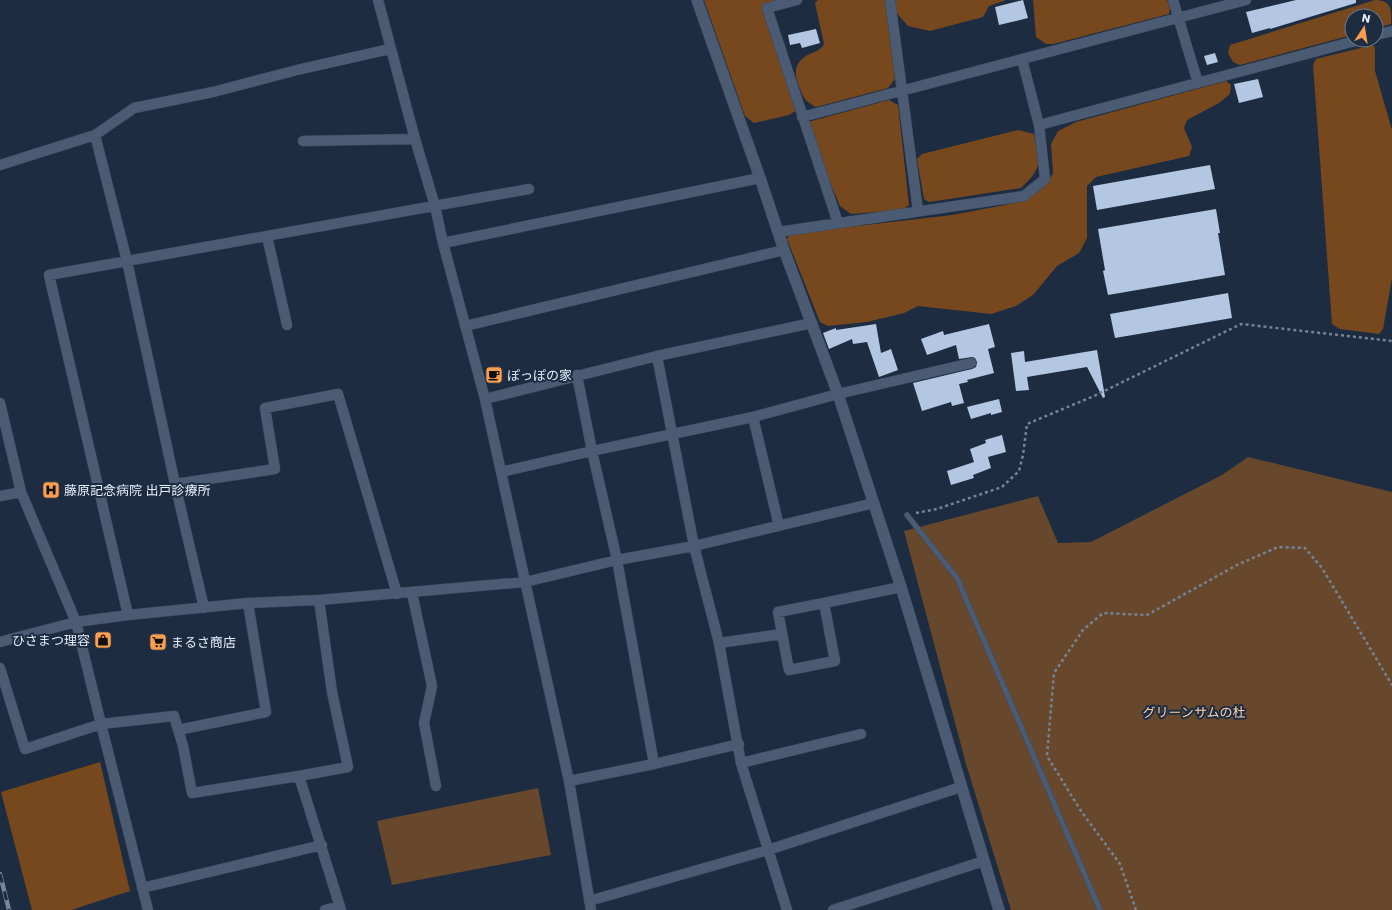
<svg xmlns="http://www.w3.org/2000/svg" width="1392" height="910" viewBox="0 0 1392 910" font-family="Poppins,'Noto Sans JP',sans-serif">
<rect width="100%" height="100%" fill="#1d2c41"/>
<path fill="#68482c" d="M1248,457L1392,492V910H1011L966,764L904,531L1038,496L1058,543L1091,542L1222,475Z
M538,788L551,855L392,885L377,821Z"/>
<path fill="#77481e" d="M704,0H777L767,3L763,13L797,110L789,115L754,123L745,116Z
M818,0H885L895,79L888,88L816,107C804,100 804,99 799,86C794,74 794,64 806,56C812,52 820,52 824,44L815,3Z
M894,0H1006L989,6L983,17L930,31L908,26L894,10Z
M1033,0H1167L1170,8L1169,14L1053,44H1046L1036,37Z
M1375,0C1391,0 1392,9 1391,24L1376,28V16H1352V35L1240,65L1233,62L1228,53L1230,45Z
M1373,45L1375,48V71L1392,130V278L1383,329L1379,334L1340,329L1332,324L1313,65L1316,59Z
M1226,81L1231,85L1230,94L1219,103L1187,120L1184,128L1192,147L1189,156L1096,177L1087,186V238L1079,253L1057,266L1033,295L1016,306L991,314L918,306L904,313L867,322L828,326L820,322L787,239L789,234L952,215L1005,205L1029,198L1046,185L1053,173L1051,144L1058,131L1076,122Z
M889,100L898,105L909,205L902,210L851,214L840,206L807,127L808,122Z
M1018,130L1034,134C1039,163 1044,166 1021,188L929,202L924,199L917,159L922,154Z
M100,762L130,891L71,910H32L1,792Z"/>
<path fill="#b3c7e2" d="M1023,0L1028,18L999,25L995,7Z
M1296,0H1356V3L1270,29V28L1252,33L1246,12Z
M816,29L820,43L802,48L800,43L790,45L788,35Z
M1215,53L1218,62L1207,65L1204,56Z
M1258,79L1263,97L1239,103L1234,84Z
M1210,165L1215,189L1097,210L1093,186Z
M1216,209L1220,233H1218L1225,275L1108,295L1103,271L1105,270L1098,229Z
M1228,293L1232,318L1115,338L1110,314Z
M876,324L881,353L891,349L898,370L879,377L867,342L853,344L852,339L829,349L823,333L836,328V330Z
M989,324L995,347L988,349L994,373L967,380L968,382L959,384L964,403L952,406L951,402L922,411L913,383L972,369L976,367L977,362L975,358L972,357L959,359L956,345L927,355L921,339L943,331L944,335Z
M1097,350L1105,397L1103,398L1087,367L1027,377L1029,390L1016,391L1011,353L1024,351L1025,362Z
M999,399L1002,412L991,415V413L971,419L967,407Z
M1002,435L1006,452L988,457L991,468L973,475L974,478L951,485L947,471L974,462L970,449L986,443L985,440Z"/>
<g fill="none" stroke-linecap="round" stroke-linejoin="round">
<defs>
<path id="service" d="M907,515L957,578L1100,910"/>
<path id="minor" d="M378,0L415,139L435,206L443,243L485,399L569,781L591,910
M797,0L767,8L838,223
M890,0L918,211
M1173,0L1198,83
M1376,35L1392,31
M802,117L1246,0
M1039,125L1359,40
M95,135L127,261L175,484L204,608
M303,141L415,139
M0,165L95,135L134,108L213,92L297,70L390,49
M778,232L1024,196L1045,179L1039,125L1022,59
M267,236L287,325
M443,243L760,178
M465,326L784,250
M657,356L694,546L719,643L741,763L787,910
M577,375L592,451L617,560L654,764
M485,399L657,356L812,323
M0,403L21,492L76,622L101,724L148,910
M753,417L779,526
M501,472L592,451L753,417L838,394L971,363
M175,484L275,469L265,408L338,394L397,594
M0,496L21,492
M412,593L432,686L424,723L436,786
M824,603L835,661L789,670L778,612Z
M824,603L901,587
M128,615L49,275L529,189
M0,642L76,622L128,615L248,603L319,600L525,582L617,560L694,546L874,503
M719,643L782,634
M0,668L25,749L101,724L174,716L183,746L192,793L299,776L348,767L332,692L319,600
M178,730L266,712L248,603
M741,763L861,734
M299,776L341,910
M569,781L654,764L739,744
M142,888L322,845
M589,901L768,850L961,787
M325,910L340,906
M833,910L984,861"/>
<path id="tertiary" d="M697,0L760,178L784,250L838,394L901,587L999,910"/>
</defs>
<use href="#service" stroke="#3c495a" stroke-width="6"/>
<use href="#minor" stroke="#3c495a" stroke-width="11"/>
<use href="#tertiary" stroke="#3c495a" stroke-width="12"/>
<path stroke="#778395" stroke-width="2.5" stroke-dasharray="3 3" stroke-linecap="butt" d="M916,513L937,509L1002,487L1019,471L1023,455L1027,424L1094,396L1241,324L1392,341
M1136,910L1120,864L1081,811L1047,756L1054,673L1083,630L1103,613L1147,615L1237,565L1278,547L1305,548L1322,568L1392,685"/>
<use href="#service" stroke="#4a5b73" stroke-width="5"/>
<use href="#minor" stroke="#4a5b73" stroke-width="10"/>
<use href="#tertiary" stroke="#4a5b73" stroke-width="11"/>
<defs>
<path id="rail" d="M0,874L9,910"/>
</defs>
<use href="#rail" stroke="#798698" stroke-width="4.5"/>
<use href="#rail" stroke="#1d2c41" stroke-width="3" stroke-dasharray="9" stroke-linecap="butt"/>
</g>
<defs>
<symbol id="cafe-square" viewBox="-11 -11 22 22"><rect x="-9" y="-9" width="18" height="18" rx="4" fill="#fa9f4e" stroke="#1d2c41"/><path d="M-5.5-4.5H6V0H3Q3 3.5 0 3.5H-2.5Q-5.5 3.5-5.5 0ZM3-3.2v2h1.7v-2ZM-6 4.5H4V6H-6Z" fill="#111"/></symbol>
<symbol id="hospital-square" viewBox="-11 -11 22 22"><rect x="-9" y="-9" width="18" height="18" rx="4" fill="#fa9f4e" stroke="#1d2c41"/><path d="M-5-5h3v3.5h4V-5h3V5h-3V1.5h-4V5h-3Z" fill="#111"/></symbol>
<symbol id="shop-square" viewBox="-11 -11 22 22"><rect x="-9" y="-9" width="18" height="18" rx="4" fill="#fa9f4e" stroke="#1d2c41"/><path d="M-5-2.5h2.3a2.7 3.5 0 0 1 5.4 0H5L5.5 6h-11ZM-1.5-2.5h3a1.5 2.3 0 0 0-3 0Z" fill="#111"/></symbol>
<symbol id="supermarket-square" viewBox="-11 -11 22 22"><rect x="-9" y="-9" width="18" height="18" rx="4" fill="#fa9f4e" stroke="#1d2c41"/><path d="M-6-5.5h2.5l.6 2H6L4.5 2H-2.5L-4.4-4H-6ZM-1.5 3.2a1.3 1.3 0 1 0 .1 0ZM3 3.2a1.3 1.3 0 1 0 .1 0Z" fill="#111"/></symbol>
</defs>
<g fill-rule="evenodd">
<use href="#cafe-square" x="484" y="365" width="20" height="20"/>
<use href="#hospital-square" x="41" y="480" width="20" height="20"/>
<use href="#shop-square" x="93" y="630" width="20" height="20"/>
<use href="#supermarket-square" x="148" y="632" width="20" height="20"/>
</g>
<g text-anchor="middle" stroke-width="4" stroke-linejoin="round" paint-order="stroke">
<g font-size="13" fill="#e5effd" stroke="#1d2c41" text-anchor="start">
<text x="507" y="380">ぽっぽの家</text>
<text x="64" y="495">藤原記念病院 出戸診療所</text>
<text x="90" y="645" text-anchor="end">ひさまつ理容</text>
<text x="171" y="647">まるさ商店</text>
</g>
<g font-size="13" fill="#fed1ad" stroke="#1d2c41">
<text x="1194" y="717">グリーンサムの杜</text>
</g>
</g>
<g transform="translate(1364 28) rotate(12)"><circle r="19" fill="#1d2c41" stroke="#6d7a8c"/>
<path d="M0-3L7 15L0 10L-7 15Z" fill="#fa9f4e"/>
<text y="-6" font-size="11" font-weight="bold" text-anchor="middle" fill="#e5effd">N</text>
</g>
</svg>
